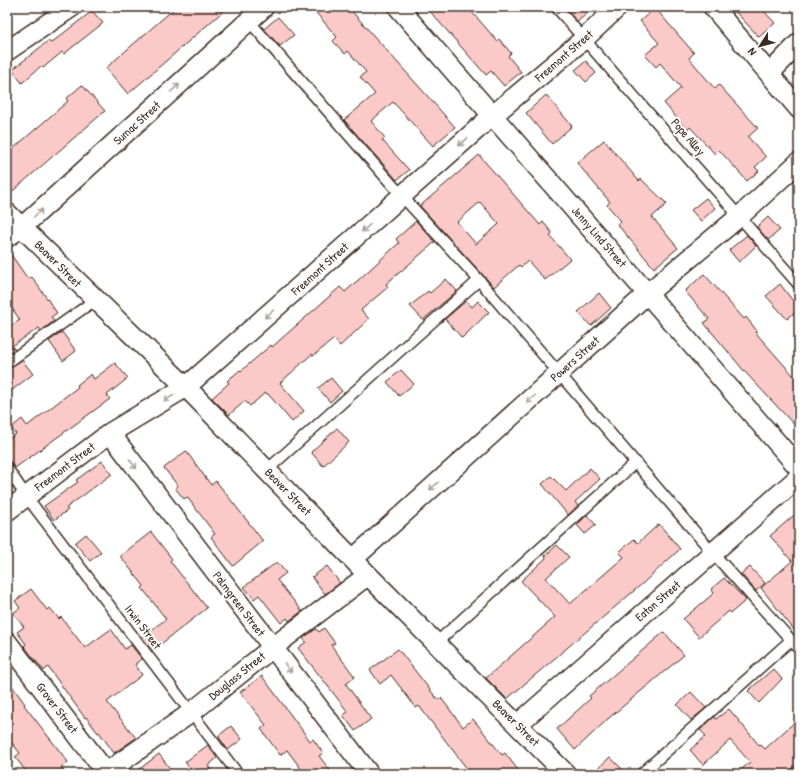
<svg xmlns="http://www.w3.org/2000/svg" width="806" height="781" viewBox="0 0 806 781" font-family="'Patrick Hand',sans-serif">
<rect width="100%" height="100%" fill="#fff"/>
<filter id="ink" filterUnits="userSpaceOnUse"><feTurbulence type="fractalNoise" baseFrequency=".025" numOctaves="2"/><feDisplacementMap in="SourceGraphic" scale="8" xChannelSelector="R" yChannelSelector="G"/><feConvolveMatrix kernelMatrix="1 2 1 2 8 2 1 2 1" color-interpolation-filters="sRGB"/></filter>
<g filter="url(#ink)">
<path fill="#fbcac8" stroke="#3b2a1e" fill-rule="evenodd" d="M176,7H228L128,94L106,68Z
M311,7H348L455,127L433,146L393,102L371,121L385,138L382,140L409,170L397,180L344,120L375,94L360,77L366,72L348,51L345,54L333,41L337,37Z
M426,7H471V11L479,20L497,41L499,39L511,53L508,56L521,72L504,86L491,71L486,75Z
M565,7H595L577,22Z
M731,7H760L775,23L759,37Z
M655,8L694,53L689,58L715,89L719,85L758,128L748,137L766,157L755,167L759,171L747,181L719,150L715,154L690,127L687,130L664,103L681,88L660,63L656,67L645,55L659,43L640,21Z
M92,11L103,23L64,54L62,52L43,68L41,66L22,83L12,70L48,41L51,43Z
M278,17L294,35L280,46L264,29Z
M586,61L596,73L586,82L575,70Z
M82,85L105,111L7,196V154L68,101L66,99Z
M546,95L572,126L552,144L526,113Z
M604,140L639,181L641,179L667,204L652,217L678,248L654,268L617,224L621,221L607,205L610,202L577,163Z
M479,155L540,225L543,222L552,233L550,236L570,259L545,280L528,261L521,267L519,265L494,287L420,206ZM480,202L499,224L476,244L457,222Z
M706,198L715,208L701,221L691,210Z
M768,217L780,230L768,240L757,227Z
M416,221L435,242L386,284L388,287L361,310L369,319L340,346L334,339L313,356L312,354L280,383L304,411L292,422L268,394L265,393L250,406L245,401L229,415L212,398L229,383L227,381L240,370L241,371L271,345L272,347L340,287L345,292L399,243L396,239Z
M747,235L756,246L739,262L729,250Z
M7,249L28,279L32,277L57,313L51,317L54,321L41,331L39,328L12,346L15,350L7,355V328L20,320L7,301Z
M704,274L744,319L746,317L757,331L755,332L799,382V430L745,372L704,323L709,319L685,291Z
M446,279L457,291L423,320L410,306L428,291L430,293Z
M780,284L799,309L787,319L766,296Z
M599,293L611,308L591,326L578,312Z
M466,301L472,307L478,301L489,312L462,338L445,319Z
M62,332L76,351L63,361L49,341Z
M22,360L33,374L7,394V369Z
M115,363L128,378L107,395L110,399L15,468L7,457V440L16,434L11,428L22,419L27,426L78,387L77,385L91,374L94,379Z
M401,370L414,384L399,396L387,382Z
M331,378L342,391L330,402L318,388Z
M337,428L349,442L323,466L311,452Z
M186,451L211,485L216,481L263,541L233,566L211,537L215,534L187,497L184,499L175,488L178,486L164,468Z
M102,461L112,474L66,508L68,510L54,520L44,506L78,482L76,480Z
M590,468L600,479L575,502L578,506L568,515L542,484L551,476L566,491Z
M799,511V636L761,588L792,561L770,536Z
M587,515L596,525L585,534L577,525Z
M659,524L680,549L642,584L507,699L486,678L555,617L521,581L546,558L545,556L557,545L569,557L546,578L570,604L624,557L619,552L634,539L638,543Z
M151,532L172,559L170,561L207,608L152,651L142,637L166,619L142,588L144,586L120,556Z
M86,534L101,552L90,561L75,543Z
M277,562L286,573L277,580L302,611L289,621L287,618L281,623L259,595L254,599L244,587Z
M327,566L340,583L325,594L312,577Z
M750,567L765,583L756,591L741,574Z
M724,578L746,600L731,613L729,611L699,637L683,619L714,593L711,589Z
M31,589L47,610L50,608L59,619L61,617L85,648L111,629L125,649L131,645L142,659L135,664L142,675L107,702L136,738L114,753L99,732L98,733L86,717L85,718L48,667L44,671L24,646L26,644L17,632L24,627L13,613L20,608L15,601Z
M324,628L335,643L331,645L355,677L346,684L371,719L355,731L343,715L348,712L298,648L306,642L303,638L316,629L319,632Z
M664,632L684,655L609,718L575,750L557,729L591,698L589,696Z
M398,649L438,700L441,698L463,727L473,719L502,755L505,753L521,774H471L419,706L416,708L391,675L380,684L370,670Z
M773,669L782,679L759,703L748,691Z
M262,676L310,741L313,739L323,753L319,756L333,774H305L287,750L280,755L261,729L266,725L240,692Z
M7,679L25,704L24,705L68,762L61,767L66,774H28L15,757L20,753L7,737Z
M691,692L706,708L691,720L677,705Z
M729,709L759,745L760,744L765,749L799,718V763L787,774H736L750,762L730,740L703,765L690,750L706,736L700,730L714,717L716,719Z
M231,726L242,739L228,750L218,736Z
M208,745L217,758L208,766L214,774H195L185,762Z
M159,754L174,774H133Z
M610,757L627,774H592Z"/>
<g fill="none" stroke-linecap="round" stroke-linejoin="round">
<defs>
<path id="service" d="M556,7L799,285
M249,21L402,196L479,280
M7,363L95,300
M7,468L26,496L238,774
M267,470L479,280L713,553L799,649
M436,643L636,462
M641,774L791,640"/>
<path id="minor" d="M398,7L799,468
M713,7L799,109
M7,51L72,7
M770,73L799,43
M7,213L186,387L368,575L566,774
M7,237L22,227L264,7
M110,433L369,774
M7,511L110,433L186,387L492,116L584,39L618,7
M353,559L648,293L740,216L799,162
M7,642L107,774
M518,724L799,477
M104,774L192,712L272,648L368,575"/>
</defs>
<use href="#service" stroke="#3b2a1e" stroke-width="13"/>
<use href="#minor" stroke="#3b2a1e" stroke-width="22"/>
<use href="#service" stroke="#fff" stroke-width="10"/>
<use href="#minor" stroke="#fff" stroke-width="19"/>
</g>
<defs><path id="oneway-shaft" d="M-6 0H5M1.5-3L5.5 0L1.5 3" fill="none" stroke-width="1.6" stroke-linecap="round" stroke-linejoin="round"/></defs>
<g stroke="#a79f9a">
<use href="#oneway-shaft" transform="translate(175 88) rotate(-42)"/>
<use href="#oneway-shaft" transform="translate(463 142) rotate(139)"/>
<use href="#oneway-shaft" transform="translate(38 213) rotate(-42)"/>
<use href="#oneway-shaft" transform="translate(366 228) rotate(138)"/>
<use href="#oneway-shaft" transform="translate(269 314) rotate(138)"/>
<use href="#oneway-shaft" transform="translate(169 398) rotate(149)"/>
<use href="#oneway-shaft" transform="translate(531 399) rotate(138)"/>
<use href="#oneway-shaft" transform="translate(133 464) rotate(53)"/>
<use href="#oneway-shaft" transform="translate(434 486) rotate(138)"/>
<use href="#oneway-shaft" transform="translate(288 668) rotate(52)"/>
</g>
</g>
<g text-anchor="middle" stroke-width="4" stroke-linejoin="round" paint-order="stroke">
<g font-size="12" fill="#3b2a1e" stroke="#fff">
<text transform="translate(564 56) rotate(-41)" y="4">Freemont Street</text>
<text transform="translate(137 123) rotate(-42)" y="4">Sumac Street</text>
<text transform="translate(688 137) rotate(49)" y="4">Pope Alley</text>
<text transform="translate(599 237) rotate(49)" y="4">Jenny Lind Street</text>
<text transform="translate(58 264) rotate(45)" y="4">Beaver Street</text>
<text transform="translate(320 269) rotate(-42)" y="4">Freemont Street</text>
<text transform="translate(575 359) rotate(-42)" y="4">Powers Street</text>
<text transform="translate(65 467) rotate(-37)" y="4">Freemont Street</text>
<text transform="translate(288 492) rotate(46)" y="4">Beaver Street</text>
<text transform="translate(658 601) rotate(-41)" y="4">Eaton Street</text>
<text transform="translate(239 604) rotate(53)" y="4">Palmgreen Street</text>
<text transform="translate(143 627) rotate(53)" y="4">Irwin Street</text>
<text transform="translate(237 676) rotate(-39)" y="4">Douglass Street</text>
<text transform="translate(57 708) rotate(53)" y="4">Grover Street</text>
<text transform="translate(516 723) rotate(45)" y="4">Beaver Street</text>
</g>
</g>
<rect width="806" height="781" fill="none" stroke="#fff" stroke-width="24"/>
<rect x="12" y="12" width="782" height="757" fill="none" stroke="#3b2a1e" stroke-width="1.5" filter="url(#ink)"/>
<g transform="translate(760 46) rotate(234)" stroke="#ffffff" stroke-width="3" paint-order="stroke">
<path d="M0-3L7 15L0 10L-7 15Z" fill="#3b2a1e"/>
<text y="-6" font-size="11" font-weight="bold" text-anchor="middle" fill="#3b2a1e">N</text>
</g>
</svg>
